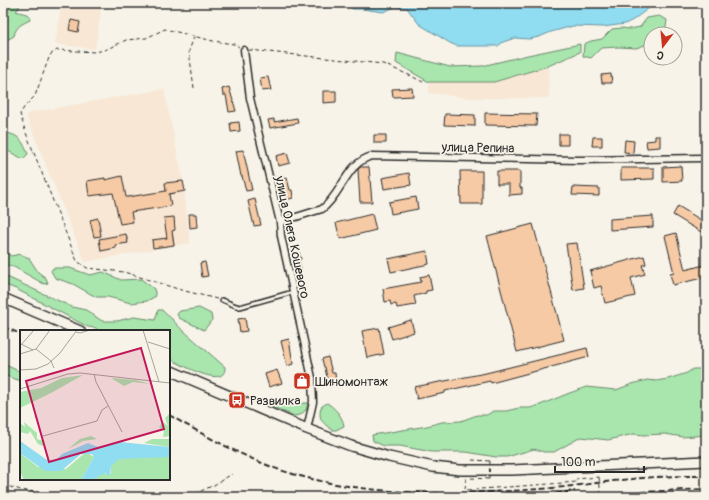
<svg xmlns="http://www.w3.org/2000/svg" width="709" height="500" viewBox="0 0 709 500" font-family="Pangolin,sans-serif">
<rect width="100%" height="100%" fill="#f7f3e8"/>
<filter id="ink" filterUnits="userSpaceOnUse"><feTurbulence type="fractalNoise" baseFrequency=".025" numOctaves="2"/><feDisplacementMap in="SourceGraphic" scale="8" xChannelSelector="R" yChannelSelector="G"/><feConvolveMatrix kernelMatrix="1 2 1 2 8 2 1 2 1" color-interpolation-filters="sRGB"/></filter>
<g filter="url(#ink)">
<path fill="#f7e7d4" d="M62,3H102L95,49L55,44Z
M548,66L549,98H471L429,93V82H494Z
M164,89L183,181L190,243L85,262L26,115L33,112Z"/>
<path fill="#a8e6ad" stroke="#6a886c" d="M3,3H19V8L16,11C21,13 26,13 30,16V20C22,24 16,26 14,36L3,42Z
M659,16L667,20L666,27L648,36L645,45L636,48L619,47L601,48L591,58L583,56L584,44L591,41L602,39L612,29L622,28L630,29L640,27L647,18Z
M580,44V52L548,66L494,82H429L396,63L397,53L450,67L482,66L528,55Z
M3,133C18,133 23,141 28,154L23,159C7,150 3,152 3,133Z
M3,250L11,256L20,254L29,258L38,272L46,278L48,283L44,284L14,267L3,265Z
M53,268H70L90,275L103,272L121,280L141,279L154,289L156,296L147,301L131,303L108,297H96L73,284L55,278L51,271Z
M7,277L72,307L86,310L102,321H117L134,317L155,320L158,310H162C165,314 169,316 172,319C176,324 179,327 184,331L225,367C226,391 178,363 169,358V331H99L96,328L88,327L16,289L3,284V278Z
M199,308L211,314L212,320L204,330L179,318L177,314L180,311Z
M3,364L21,372V381L3,375Z
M693,369H706V435L683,437L665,434L644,435L634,434L608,440L581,437L554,452H544L534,449L507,457H496L466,452H432L400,446H384L373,441L372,435L427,426L442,422L461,421L477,415H487L493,411H506L519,408H530L540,405L567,394L586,387L616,390L632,384L647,380L656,381L668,379L687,373Z
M264,402L286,404L308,403L306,410L300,415L294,416L263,403Z
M327,403C335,408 343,417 344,426L336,430H332C322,422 318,420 321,407Z"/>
<path fill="#90dcf1" stroke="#6895a2" d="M289,3H658L653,5L633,20L625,24L603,27L573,26L551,32L539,37L529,39L515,38L503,42L498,46H457L450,43L419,24L407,8L395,7L383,12L362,9H353C338,0 330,10 314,8C306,8 297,5 289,3Z"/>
<path fill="#f6caa5" stroke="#2b2b2b" d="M71,20L80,22L78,32L69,30Z
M611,74L612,83H602L601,75Z
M268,77L271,90L262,91L260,78Z
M229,87L236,111L229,112L226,95H223L222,89Z
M412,88L413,96L393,97L392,89Z
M323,91H336V102L323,103Z
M485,113L537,114L536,126L485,125Z
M445,114L475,115V126L444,125Z
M297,118L298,123L270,128L268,120L274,119V122Z
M239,122L240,131L231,132L230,123Z
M559,134H568V145H559Z
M374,135H386V143H374Z
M655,136H660V147L647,148L646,141L655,140Z
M593,137H602V146H592Z
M625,140L634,141L633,153L624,152Z
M243,150L252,190L246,191L242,176H241L236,151Z
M287,153L290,163L278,166L276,156Z
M681,166L682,181L663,182V167Z
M360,167H369L372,202H360L358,170Z
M621,168H654V179L621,180Z
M460,171H482V204H461Z
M497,171H520V188H522V194L509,195V184H497Z
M409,173L411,185L384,189L382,178Z
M122,176L126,197H128L166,191L165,183L183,181L185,191L169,194L171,206L131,212L133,222L120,224L113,193L89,196L87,181L105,178V180Z
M287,178L290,190H292L293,198L285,200L280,179Z
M573,187L599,188V196L572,195Z
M416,197L418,209L391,214L389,202Z
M255,199L261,225L254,226L248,201Z
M678,206L706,223L701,232L673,215Z
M189,214H196L197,227L190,228Z
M372,214L376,230L340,239L336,223Z
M653,216V227L610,230V219Z
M174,217L175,230L172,231L174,245L153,248L152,240L167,238L164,218Z
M98,218L101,236L94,237L90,220Z
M533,224L564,340L517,352L487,236Z
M676,233L685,270L704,265L706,277L673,285L670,274L674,273L665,236Z
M126,234L128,243L115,245L116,248L101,251L99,239Z
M577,243L584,288L573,290L566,244Z
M427,251L429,264L391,272L388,259Z
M299,252L301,259L299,260L301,270L296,272L292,253Z
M644,256L646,264L642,265L645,274L631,278L635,296L605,303L601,286L594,288L590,271Z
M205,262L208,276L202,277L200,263Z
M429,275L432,290L426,291V293L414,296L416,305L397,308L396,304L391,305L390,301L385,302L383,289L421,282L420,277Z
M245,318L247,331L240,332L238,319Z
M411,320L414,332L392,339L388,327Z
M379,328L384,354L367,358L362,331Z
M289,339L293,364L287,366L281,341Z
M587,348L589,357L491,383L490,381L445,391V393L417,399L414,387L486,373Z
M328,357L332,373H335L336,383L328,384L325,367H324L322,359Z
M277,370L282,383L269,387L265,374Z"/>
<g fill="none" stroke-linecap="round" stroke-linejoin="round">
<defs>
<path id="service" d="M222,300C228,302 234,306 240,307L293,292"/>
<path id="minor" d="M244,50L250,98L280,222L281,236L312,378L313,402L307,429
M280,222L322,209C342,194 346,163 372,156L579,160L702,158"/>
<path id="secondary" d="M3,298L80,331
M169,370L307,429L351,446L389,457L433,467L460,470H512L706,461"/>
</defs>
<use href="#service" stroke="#2b2b2b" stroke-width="6"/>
<use href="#minor" stroke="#2b2b2b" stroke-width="9"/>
<use href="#secondary" stroke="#2b2b2b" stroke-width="12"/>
<path stroke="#2b2b2b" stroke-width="1" stroke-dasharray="4 3" stroke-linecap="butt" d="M249,50L383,64L409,75L423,82
M194,88L189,51L194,37
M217,299L181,290L124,272L87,268L77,261L26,133L20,114L25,106L35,96L50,55L57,50L95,52L105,50L126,40L146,38L165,29L213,41L234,44L239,47
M472,460L490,461
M466,478L465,490H467L577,482L576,479L599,477
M471,478L489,479
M3,485L21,490L40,493L54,497
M188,497L214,485L232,474"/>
<use href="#service" stroke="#f7f3e8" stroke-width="3"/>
<use href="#minor" stroke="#f7f3e8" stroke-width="6"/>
<use href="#secondary" stroke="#f7f3e8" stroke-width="9"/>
<path stroke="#2b2b2b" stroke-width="2" stroke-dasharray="6 3" stroke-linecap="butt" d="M3,327L21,334
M169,415C204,435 241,456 280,470C372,500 470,495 564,487C591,484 617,480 643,478C664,476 685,476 706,476
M529,497L575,491
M605,497L643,492L706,489"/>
<path stroke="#2b2b2b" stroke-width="1" stroke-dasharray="4 3" stroke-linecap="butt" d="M599,477L601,497
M489,479L490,461"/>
</g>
</g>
<defs>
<symbol id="shop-square" viewBox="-11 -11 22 22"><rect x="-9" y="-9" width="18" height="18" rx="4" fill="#c8321e" stroke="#f7f3e8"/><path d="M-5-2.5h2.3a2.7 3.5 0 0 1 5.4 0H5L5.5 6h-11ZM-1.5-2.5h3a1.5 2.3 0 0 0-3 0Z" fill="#fff"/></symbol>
<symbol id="bus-square" viewBox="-11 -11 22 22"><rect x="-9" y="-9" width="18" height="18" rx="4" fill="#c8321e" stroke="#f7f3e8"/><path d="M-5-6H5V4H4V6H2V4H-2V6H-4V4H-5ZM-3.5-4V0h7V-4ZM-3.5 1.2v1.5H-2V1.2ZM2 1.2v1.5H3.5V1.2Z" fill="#fff"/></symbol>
</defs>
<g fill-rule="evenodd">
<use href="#shop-square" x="292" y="371" width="20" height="20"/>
<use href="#bus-square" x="227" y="390" width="20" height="20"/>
</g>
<g text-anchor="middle" stroke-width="3.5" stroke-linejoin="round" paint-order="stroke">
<g font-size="13" fill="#2b2b2b" stroke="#f7f3e8">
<text transform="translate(478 147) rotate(1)" y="5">улица Репина</text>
<text transform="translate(293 237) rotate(78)" y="5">улица Олега Кошевого</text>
</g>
<g font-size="13" fill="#2b2b2b" stroke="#f7f3e8" text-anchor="start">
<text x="315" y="386">Шиномонтаж</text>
<text x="250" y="405">Развилка</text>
</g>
</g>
<g transform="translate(20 330)">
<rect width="150" height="150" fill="#f7f3e8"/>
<path d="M63,45L31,63L0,78V62L21,58L42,48ZM91,48L115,50L131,54L113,52L104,56ZM150,83V106L143,107L144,101L139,97L143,92L148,96L145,88ZM4,92L17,103V109L23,111V116L18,114L10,101L8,104L0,102V93L5,97ZM71,106L77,109L63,111L48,119L60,109ZM132,109H150V117L124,113ZM66,122L74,127L61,150H4L0,141V123L18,137L46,139ZM123,126L150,127V150H72L83,143L91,144V136L97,129Z" fill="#a8e6ad"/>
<path d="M0,111L27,130H36L42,124L68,113L78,117L100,112L150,117V127L99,129L91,136L90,146L85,143L72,150H61L74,127L72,124H61L41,141H25L0,123Z" fill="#90dcf1"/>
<path fill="none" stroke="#a5a39c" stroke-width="1" d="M123,0L139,52M56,2L60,3L70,0M128,12L150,19M1,14L13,20M1,15L14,0M16,19L31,31L34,38M0,24L16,19L30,0M0,40L16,39L28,34L40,23L57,0M74,44L76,52L102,102M0,59L48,44L60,43L150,53M23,106L77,91L82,80L88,76"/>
<path fill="#c2185b" fill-opacity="0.15" stroke="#c2185b" stroke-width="2" d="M121,18L144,99L29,132L6,51Z"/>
<rect width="150" height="150" fill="none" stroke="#2b2b2b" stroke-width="2"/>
</g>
<rect width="709" height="500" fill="none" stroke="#f7f3e8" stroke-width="16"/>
<rect x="8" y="8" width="693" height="484" fill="none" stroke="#2b2b2b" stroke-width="1.5" filter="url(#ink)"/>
<g transform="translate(663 46) rotate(196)"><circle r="19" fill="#f7f3e8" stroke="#a5a39c"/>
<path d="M0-3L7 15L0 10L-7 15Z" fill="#c8321e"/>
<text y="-6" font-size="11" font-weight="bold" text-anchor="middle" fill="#2b2b2b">С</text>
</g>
<path d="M555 466v6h89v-6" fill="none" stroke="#2b2b2b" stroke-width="2"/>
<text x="561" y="466" font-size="12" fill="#2b2b2b" stroke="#f7f3e8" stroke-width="3" paint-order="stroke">100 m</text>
</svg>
